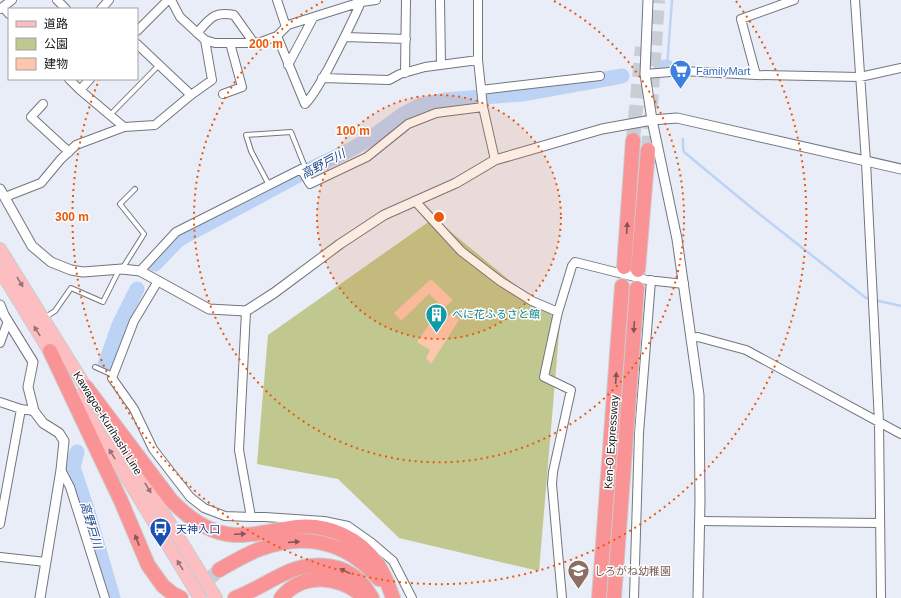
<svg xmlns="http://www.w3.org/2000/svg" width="901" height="598" viewBox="0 0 901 598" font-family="Arial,'Noto Sans JP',sans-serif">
<rect width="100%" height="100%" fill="#e9edf7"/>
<path fill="#c0c88f" d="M434,218L560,322L539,571L399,538L338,479L257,464L268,335Z"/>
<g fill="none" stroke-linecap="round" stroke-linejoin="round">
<path stroke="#bcd3f5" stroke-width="2.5" d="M667,67L672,0
M683,139V147L684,152L753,209L866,298L901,306"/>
<path stroke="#bcd3f5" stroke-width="15" d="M661,68L667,67
M155,264L177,241L185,236L310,169L346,152L368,140L402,115L421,105L444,100L522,94L622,76
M105,365L119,325L137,289
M77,452L73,467L87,509L113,598"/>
</g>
<path fill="#fdc6ad" d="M431,279L453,300L444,308L429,294L401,321L394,313Z
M451,313L459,320L431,364L426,358L430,350L417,342L430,323L440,327Z"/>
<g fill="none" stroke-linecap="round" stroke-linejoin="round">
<path stroke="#c9cdd6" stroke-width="14" stroke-dasharray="14 7" stroke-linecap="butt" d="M633,140L642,47
M648,150L658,0
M195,598L203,585L219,570"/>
<defs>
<path id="service" d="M110,115L159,65
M269,185L251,151L246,135L291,132L305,167L301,169
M122,269L144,234L120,204L135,189
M44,318L55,311L71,288L103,302L119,270
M95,367L113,375"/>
<path id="minor" d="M57,0L66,9
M171,0L180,17L205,40L215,43H254L261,42L277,36L288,25L361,2L376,0
M277,0L286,27
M440,0L441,64
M478,0V60L483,107L495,160
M855,0L866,162L879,422L881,598
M3,7L9,14
M0,9L12,0
M101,9L109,0
M137,31L168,0
M197,33C210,19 213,11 234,15L254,43
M277,36L305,104C314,95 320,82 327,71C339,48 351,25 361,2
M345,37L406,39
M137,44L191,95
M288,65L313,18
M405,73L406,0
M645,74L683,71L756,75L860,77L901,68
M756,75L741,19L794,0
M322,78L389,80L400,74L425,67L478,60
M69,79L80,90L124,127L155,125L191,95L212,80L205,40
M80,90L90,79
M481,90L600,76
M223,94L242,87L230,43
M43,104L31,117L69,152
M5,197L41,183L61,159L76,145L124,127
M415,201L461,251L500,281L532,301L558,312L544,377L571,390L553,472L552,484L562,598
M140,271L176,232L301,169L310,184L367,157L408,124L436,113L483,107
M158,281L134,321L112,378L134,409L153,449L190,497L204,508L225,516L251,517
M246,311L239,450L251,517H265L324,521L348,526L372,543L393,561L412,598
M558,312L572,266L575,262L647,280L684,284
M691,338L698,337L746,350L901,434
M0,343L8,321
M0,402L21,409L34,411
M61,470L70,487L105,598
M700,521L880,523
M0,524L21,409
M0,557L46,562
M634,598L639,433L651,280"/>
<path id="tertiary" d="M648,0L645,74L652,120L677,239L699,395L700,501L698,598
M0,189L32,246L51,262L71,270L83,272L122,269L140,271L209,309L246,311L274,293L340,244L384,215L456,183L495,160L602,129L652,120L677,118L901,169
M0,305L4,315L33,362L28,387L34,411L43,423L59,433L64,441L61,470L40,598"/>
<path id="primary" d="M0,249L90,394
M0,270L55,360
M77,396L200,598
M115,435L216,598"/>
<path id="motorway" d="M624,267L633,140
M638,270L648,150
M50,351L121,501L148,565L163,586L173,594L181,598
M86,387L171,500C188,518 208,533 234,535C254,536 276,530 297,527C329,524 360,538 378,565C385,575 389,587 393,598
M219,570C233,562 246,554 260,549C306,532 347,542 379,579
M235,598C254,591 271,579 290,571C309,563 335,563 352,575C361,580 367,590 372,598
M281,598C303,571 341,576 365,598
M599,598L622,286
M614,598L637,288"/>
</defs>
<use href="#service" stroke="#73767f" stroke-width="6"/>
<use href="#minor" stroke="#73767f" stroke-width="10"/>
<use href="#tertiary" stroke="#73767f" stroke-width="11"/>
<use href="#primary" stroke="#ccc" stroke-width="14"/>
<use href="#motorway" stroke="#ccc" stroke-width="16"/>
<use href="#service" stroke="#fff" stroke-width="4"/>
<use href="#minor" stroke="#fff" stroke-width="8"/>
<use href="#tertiary" stroke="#fff" stroke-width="9"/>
<use href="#primary" stroke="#fcbec0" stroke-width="12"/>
<use href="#motorway" stroke="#fa9396" stroke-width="14"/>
</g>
<defs><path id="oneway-solid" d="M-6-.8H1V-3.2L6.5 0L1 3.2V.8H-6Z"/></defs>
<g fill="#885458">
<use href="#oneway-solid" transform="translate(627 228) rotate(-86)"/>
<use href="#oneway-solid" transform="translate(634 327) rotate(94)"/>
<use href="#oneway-solid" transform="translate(616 378) rotate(-86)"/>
<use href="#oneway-solid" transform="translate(240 534) rotate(-3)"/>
<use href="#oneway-solid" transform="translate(137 540) rotate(-111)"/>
<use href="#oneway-solid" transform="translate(294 542) rotate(-5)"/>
<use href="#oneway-solid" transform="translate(345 571) rotate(-154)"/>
</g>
<g fill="#947275">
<use href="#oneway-solid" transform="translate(20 282) rotate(59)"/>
<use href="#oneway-solid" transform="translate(37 331) rotate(-122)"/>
<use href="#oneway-solid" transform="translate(112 454) rotate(-121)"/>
<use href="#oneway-solid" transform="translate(148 488) rotate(58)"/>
<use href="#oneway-solid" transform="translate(180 565) rotate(-121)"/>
</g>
<circle cx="439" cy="217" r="122" fill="#e8590c" fill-opacity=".12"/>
<g fill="none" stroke="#e8590c" stroke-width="2" stroke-dasharray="2 4">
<circle cx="439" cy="217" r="122"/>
<path d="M554 1A245 245 0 1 1 324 1"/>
<path d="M736 1A367 367 0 1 1 99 80"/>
</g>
<defs>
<symbol id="supermarket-pin" viewBox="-11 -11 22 30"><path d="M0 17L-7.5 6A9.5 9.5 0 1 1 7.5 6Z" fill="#3f7fe0" stroke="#fff"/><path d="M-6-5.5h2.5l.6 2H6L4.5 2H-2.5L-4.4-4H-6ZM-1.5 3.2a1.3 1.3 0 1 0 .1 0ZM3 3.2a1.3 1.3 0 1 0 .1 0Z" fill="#fff"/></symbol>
<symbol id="building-pin" viewBox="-11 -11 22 30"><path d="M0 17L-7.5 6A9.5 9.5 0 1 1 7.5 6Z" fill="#0f9aa8" stroke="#fff"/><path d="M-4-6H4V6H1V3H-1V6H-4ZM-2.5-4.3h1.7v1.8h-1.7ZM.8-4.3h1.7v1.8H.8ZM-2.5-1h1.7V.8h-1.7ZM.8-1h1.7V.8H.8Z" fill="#fff"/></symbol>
<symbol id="bus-pin" viewBox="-11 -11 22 30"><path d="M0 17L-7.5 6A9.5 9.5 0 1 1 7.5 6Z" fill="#1a4fb4" stroke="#fff"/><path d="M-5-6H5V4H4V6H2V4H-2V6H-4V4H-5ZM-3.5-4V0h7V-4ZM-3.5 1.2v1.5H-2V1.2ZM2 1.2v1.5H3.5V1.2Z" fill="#fff"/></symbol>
<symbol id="school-pin" viewBox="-11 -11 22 30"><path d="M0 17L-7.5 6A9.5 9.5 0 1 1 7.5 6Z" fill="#8d6e63" stroke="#fff"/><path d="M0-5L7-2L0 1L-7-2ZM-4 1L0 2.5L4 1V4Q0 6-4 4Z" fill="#fff"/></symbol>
</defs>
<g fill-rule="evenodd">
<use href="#supermarket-pin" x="668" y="58" width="25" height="34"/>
<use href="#building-pin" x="424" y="302" width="25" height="34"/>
<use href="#bus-pin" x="148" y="516" width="25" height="34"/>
<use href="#school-pin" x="566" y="558" width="25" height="34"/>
</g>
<g text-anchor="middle" stroke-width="3" stroke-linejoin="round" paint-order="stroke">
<g font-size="11" fill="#366cbe" stroke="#fff" text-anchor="start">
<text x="696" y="75">FamilyMart</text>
</g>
<g font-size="11" fill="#0d838f" stroke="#fff" text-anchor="start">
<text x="452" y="318">べに花ふるさと館</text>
</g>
<g font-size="11" fill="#151619" stroke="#fff">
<text transform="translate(108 423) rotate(58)" y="4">Kawagoe-Kurihashi Line</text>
<text transform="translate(611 442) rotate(-86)" y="4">Ken-O Expressway</text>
</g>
<g font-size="11" fill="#164399" stroke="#fff" text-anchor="start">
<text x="176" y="533">天神入口</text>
</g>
<g font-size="11" fill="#785e54" stroke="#fff" text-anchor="start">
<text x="594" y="575">しろがね幼稚園</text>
</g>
<g font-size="12" font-style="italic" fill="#214b8d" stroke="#fff">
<text transform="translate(323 164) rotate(-28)" y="4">高野戸川</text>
<text transform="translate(91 525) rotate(73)" y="4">高野戸川</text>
</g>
</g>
<circle cx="439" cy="217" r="6" fill="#e8590c" stroke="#fff" stroke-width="2"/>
<g font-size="12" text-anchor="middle" font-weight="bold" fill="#e8590c" stroke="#fff" stroke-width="3" stroke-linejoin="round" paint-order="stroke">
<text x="266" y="48">200 m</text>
<text x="353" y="135">100 m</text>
<text x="72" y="221">300 m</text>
</g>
<rect x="8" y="8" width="130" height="72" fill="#ffffff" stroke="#a1a2a3"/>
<rect x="16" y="21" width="20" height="6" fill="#fcbec0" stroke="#a1a2a3"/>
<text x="44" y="28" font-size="12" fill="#151619">道路</text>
<rect x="16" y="38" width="20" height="12" fill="#c0c88f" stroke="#a1a2a3"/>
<text x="44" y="48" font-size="12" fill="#151619">公園</text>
<rect x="16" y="58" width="20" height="12" fill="#fdc6ad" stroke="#a1a2a3"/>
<text x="44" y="68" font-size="12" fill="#151619">建物</text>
</svg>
